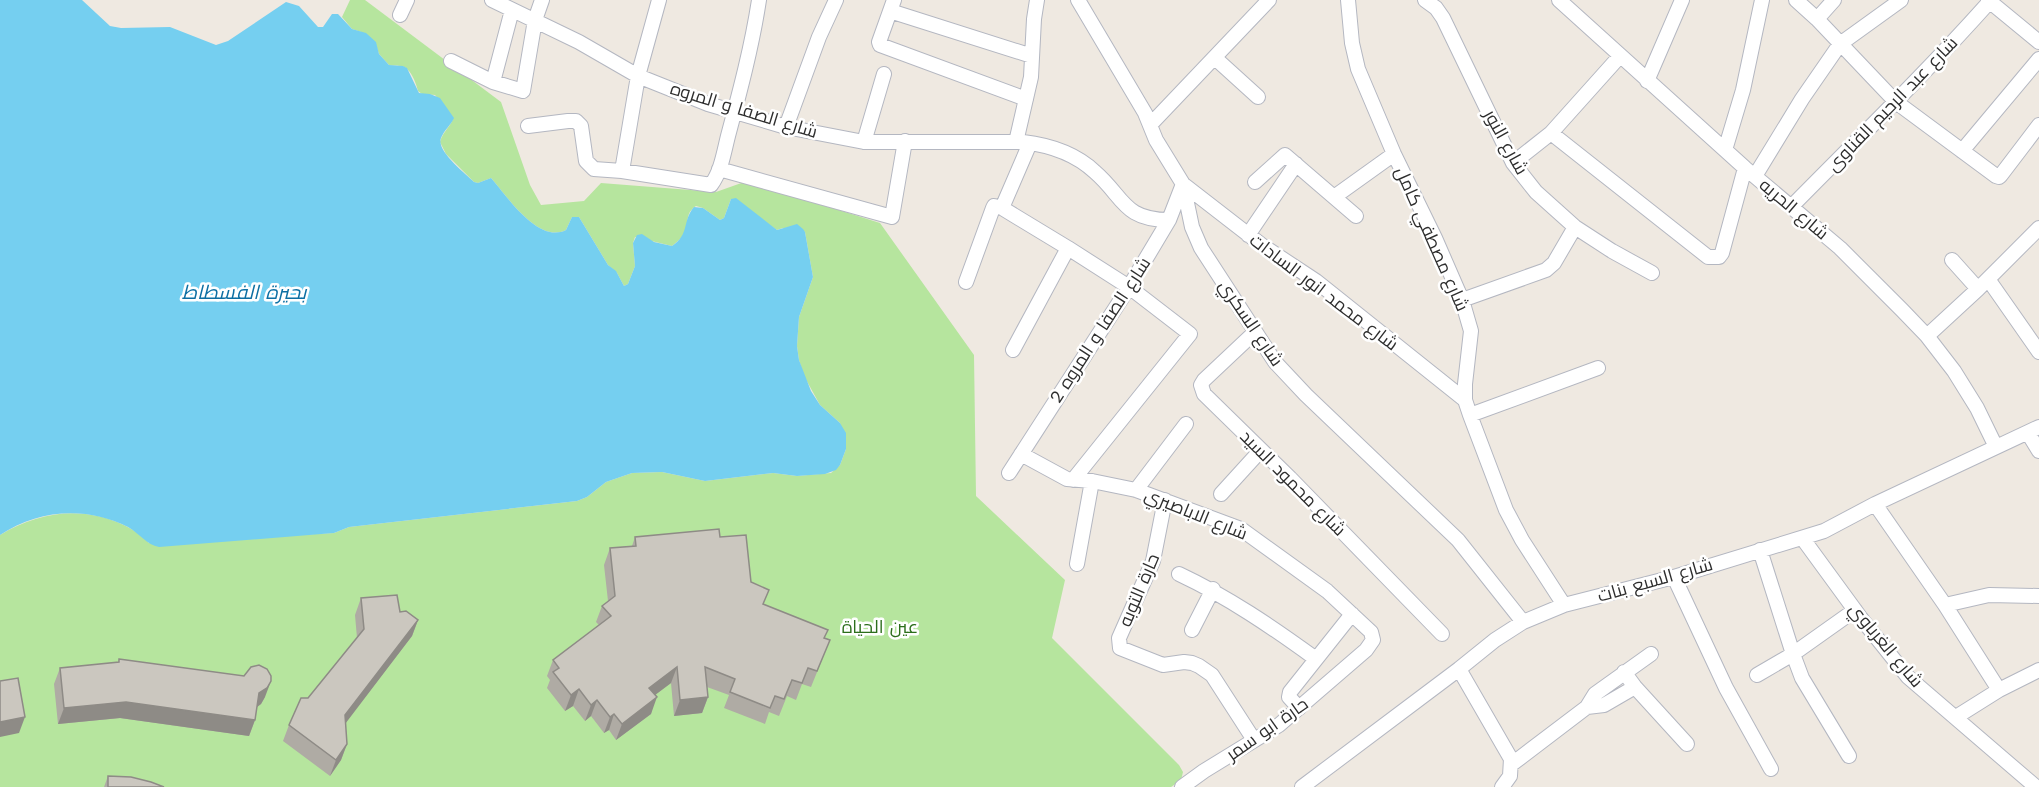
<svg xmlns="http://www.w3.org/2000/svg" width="2039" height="787" viewBox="0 0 2039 787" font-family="'Work Sans',Cairo,sans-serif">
<rect width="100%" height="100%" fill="#efe9e1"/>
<path fill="#b6e59e" d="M350,0H365L501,102L530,185L541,205L584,201L601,183L716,192L747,181L880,223L974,355L976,496L1065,580L1052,638L1179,765L1183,772L1181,780L1171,787H0V535C37,513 77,506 117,522C129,527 140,533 149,543L334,533L349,527L577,501L587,497L606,482L632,473L662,472L705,481L773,473L797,476L831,473L840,465L846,449L840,423L820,405L804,376L799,360L797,346L799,317L813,277L805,232C793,228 787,226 777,230L731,199L724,218L720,220L703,208L696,206C685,213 689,222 685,232C684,236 676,243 672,246L635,237L633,243L635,266L628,284L624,286L617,273L608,265L579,217H572L566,230C538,244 507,196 491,178L478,183L474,182L446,154L440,142C443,131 452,125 453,118L435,95L422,94L418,91C416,83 410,66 400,66C396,65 393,66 389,65L379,54L375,42L361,32L352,29L342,17Z"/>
<path fill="#75cff0" d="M0,0H82L110,26L121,28L170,27L216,45L228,41L286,2L299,6L318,27H323L332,14H338L352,29L366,33L376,42L379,54L389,65L403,66L407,68L419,93L430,94L440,98L454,118C451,125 444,130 441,138C436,151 465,173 474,182L478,183L491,178C507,196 538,244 566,230L572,217H579L608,265L616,271L624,286L628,284L635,266L633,243L637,235L642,234L654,242L672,246C690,234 682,221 694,207L703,208L720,220L724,218L731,199L736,198L777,230L797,224L803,229L805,232L813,277L799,317L797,346L799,360L811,391L820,405L840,423L846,433V449L840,465L836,470L825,474L797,476L773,473L705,481L662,472L632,473L606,482L587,497L577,501L349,527L334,533L159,547C147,545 139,533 128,527C87,506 39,509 0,535Z"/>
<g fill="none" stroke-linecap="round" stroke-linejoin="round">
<defs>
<path id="street" d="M492,0L579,42L638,76L708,104L786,127L864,142H1023C1049,145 1076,154 1095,172C1124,197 1123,220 1169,220
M894,0L879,42L880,45L1026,99
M1078,0L1145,113L1156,140L1183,184L1192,227L1201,248L1275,362L1306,395L1458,540L1523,622
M1348,0L1352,43L1358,69L1394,154L1435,238L1462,300L1471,331L1465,384V400L1470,415L1506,510L1522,540L1564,605
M1425,0L1436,8L1443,18L1513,163L1536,192L1575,227L1612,251L1652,273
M1559,0L1745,168L1840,248L1902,310L1927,336L1954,371L1977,408L1996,447
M1796,0L1817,19L1896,102L1996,176L1999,177L2001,175L2039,125
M1988,0L2039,42
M890,11L1032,56
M400,15L407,0
M1817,19L1834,0
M1215,58L1258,97
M451,61L493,82L523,91L535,20L542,0
M1647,81L1682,0
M493,82L512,10
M1150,125L1269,0
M528,126L568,121H576L581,126L586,161L594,169L622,171L711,185C721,172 724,152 728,136C740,91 752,46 759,0
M786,127L819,37L836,0
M1551,133L1708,257H1719L1722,253L1745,168
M864,142L884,74
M1016,142L1031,77L1034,19L1037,0
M1725,150L1743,90L1762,0
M1962,151L2039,59
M1513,163L1551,133L1620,56
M719,169L892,217L905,141
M622,171L638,76L659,0
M1755,176L1802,99L1840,44L1901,0
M1255,182L1285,155L1356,216
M1334,197L1394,154
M1792,206C1859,138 1927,72 1991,0
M1002,208L1068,248L1129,287L1190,334L1073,480
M1248,235L1296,164
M1952,260L1978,289
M1988,279L2039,352
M966,282L993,208L994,206L1002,208L1030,143
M1462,300L1546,270L1554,263L1575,227
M1255,332L1204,380L1201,385L1204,394L1290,478L1442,634
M1927,336L1978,289L2039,228
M1013,350L1068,248
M1470,415L1598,368
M2028,433L2039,451
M1021,454L1067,479L1092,481L1136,490L1241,529L1327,591L1371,632L1373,640L1366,650L1279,725L1204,771L1182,787
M1009,473L1129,287L1169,220L1183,184L1263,246L1316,281L1465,400
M1136,490L1186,424
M1221,494L1261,450
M1165,500L1153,561L1119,638L1120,648L1163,665L1184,662L1192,663L1199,666L1212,675L1254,740
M1875,504L1945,605L1999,690
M1803,539L1860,617L1908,677L2036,787
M1760,550L1793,654L1802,678L1849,756
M1077,564L1092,481
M1179,574C1228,597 1272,627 1316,659
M1674,577L1726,688L1771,769
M1945,605L1989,595L2039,596
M1192,630L1213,589
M1459,669L1511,759L1510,776L1502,787
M1624,672L1635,687L1687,744
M1757,675L1793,654L1855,610
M1587,707L1604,705L1635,687
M1299,708L1289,697L1290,692L1352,614
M1956,717L1999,690L2039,670
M1512,764L1587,707L1595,694L1651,654
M1302,787L1459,669L1495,640L1523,622L1564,605L1674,577L1824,531L1875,504L2039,427"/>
</defs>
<use href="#street" stroke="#b4b7c1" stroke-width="16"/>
<use href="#street" stroke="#fff" stroke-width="14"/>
</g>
<path fill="#afaba4" d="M635,537H720L751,582L764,604L830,640L811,687L802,684L796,700L787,696L779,716L769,712L765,724L724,708L729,695L707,687L708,697L702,713L674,716L671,683L655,695L651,714L616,740L609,730L604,733L591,716L585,721L573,706L565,711L547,688L550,680L547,676L553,660L599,625L596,622L602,606L608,601L604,565L610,548L632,546Z
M361,598L400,612L418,620L412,636L345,723L347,744L341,760L330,776L283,741L289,725L308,698L357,638L355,615Z
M119,659L265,697L261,704L257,707L255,720L249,736L120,718L58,724L54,684L60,668L118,662Z
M108,776L164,787H104Z"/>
<path fill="#8e8b86" d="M418,620L412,636L339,732L345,715Z
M677,667L671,683L643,704L649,688Z
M271,681L265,697L261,704L253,710L259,693Z
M579,689L573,706L565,711L571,695Z
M657,697L651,714L616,740L622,724Z
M708,697L702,713L674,716L680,700Z
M597,700L591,716L585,721L591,705Z
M126,702L255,720L249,736L120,718L58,724L64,708Z
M614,714L609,730L604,733L610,717Z
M25,717L19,733L0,737V722Z
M347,744L341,760L330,776L336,760Z"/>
<path fill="#cbc7bf" stroke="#8e8b86" stroke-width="1.5" d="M719,529L720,537L746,535L751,582L769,590L763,604L828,630L824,638L830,640L817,671L808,668L802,683L792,680L784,699L775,696L770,708L730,692L735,679L705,667L708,697L680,700L677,667L649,688L657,697L622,724L614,714L610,717L597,700L591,705L579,689L571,695L553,672L559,668L553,660L611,616L602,606L615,596L610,548L636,546L635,537Z
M397,595L400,612L406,611L418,620L345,715L347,744L336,760L289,725L301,698H308L364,629L361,598Z
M119,659L244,676L251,667L259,665L267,669L271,676V681L267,688L259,693L255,720L126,702L64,708L60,668L119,662Z
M18,678L25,717L0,722V681Z
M108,776L131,777L151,782L164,787H108Z"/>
<g text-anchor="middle" stroke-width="5" stroke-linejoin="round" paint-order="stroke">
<g font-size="18" fill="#2e2e2e" stroke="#fff">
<text transform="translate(1892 104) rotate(-46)" y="6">شارع عبد الرحيم القناوى</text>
<text transform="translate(744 110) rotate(17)" y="6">شارع الصفا و المروه</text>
<text transform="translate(1506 142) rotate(61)" y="6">شارع النور</text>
<text transform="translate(1794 209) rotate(40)" y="6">شارع الحريه</text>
<text transform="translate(1432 239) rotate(66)" y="6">شارع مصطفي كامل</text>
<text transform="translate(1324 292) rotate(37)" y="6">شارع محمد انور السادات</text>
<text transform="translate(1251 323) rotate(56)" y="6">شارع السكري</text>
<text transform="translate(1100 330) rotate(-57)" y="6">شارع الصفا و المروه 2</text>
<text transform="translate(1293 483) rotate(45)" y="6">شارع محمود السيد</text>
<text transform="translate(1196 514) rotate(22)" y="6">شارع الاباصيري</text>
<text transform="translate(1655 580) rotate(-16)" y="6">شارع السبع بنات</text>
<text transform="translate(1139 590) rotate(-67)" y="6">حارة التوبه</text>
<text transform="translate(1886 645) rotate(50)" y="6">شارع الغرباوي</text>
<text transform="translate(1267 729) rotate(-35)" y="6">حارة ابو سمر</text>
</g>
<g font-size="18" fill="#2c6e1b" stroke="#fff">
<text x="880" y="633">عين الحياة</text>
</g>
<g font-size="20" font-style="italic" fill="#0d6fa3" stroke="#fff">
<text x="244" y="299">بحيرة الفسطاط</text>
</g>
</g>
</svg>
